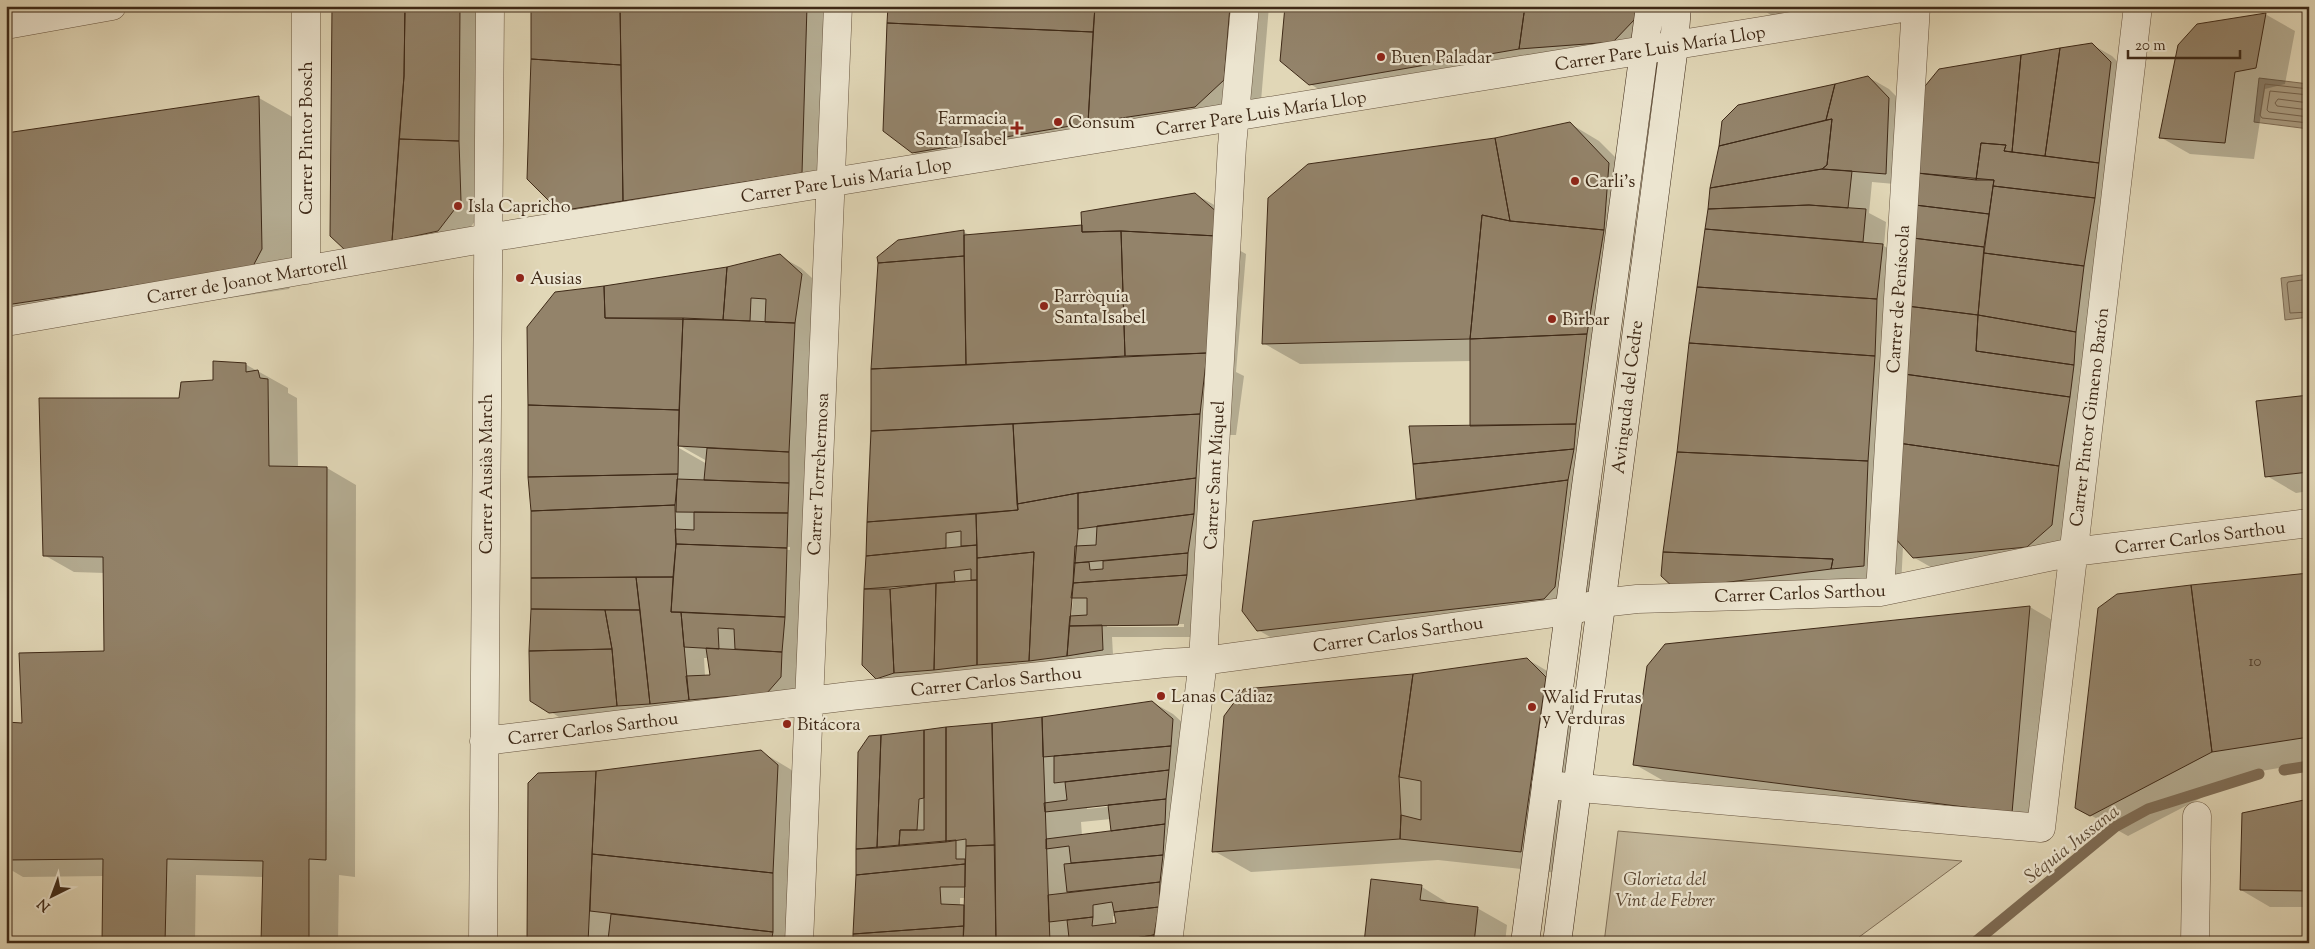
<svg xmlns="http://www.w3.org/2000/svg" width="2315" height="949" viewBox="0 0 2315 949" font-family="'Sorts Mill Goudy',serif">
<rect width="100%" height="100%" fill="#e1d7b7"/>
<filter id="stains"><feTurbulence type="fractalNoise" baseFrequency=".004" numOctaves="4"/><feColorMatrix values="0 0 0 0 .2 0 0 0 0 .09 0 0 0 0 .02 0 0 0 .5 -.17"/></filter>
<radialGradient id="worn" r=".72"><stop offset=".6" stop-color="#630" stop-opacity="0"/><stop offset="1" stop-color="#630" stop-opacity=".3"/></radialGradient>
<path fill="#c5b99c" stroke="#82715a" d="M1618,831L1962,861L1851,943H1604Z"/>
<path fill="#aa9c81" stroke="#7f6e57" d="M2259,78L2309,84V129L2254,122Z
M2309,274V317L2285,320L2281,278Z"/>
<path fill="#0003" fill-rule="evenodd" d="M10,6H141L44,26Z
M333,6H491L481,213L459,243L376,266Z
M532,6H845L839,193L590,227L560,210L532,60Z
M888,6H1269L1261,101L950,174L912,152Z
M1676,6L1672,40L1347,106L1310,84Z
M1757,6H1886L1780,21Z
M2265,14L2295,31L2285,84L2265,89L2254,159L2190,154L2160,137Z
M2091,44L2112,56L2131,75L2082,542L1943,574L1913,557L1903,546L1901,587L1697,600L1665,552L1690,343L1723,121L1868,77L1889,89L1910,110L1906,185L1872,182L1869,213L1886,222L1884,246L1910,261Z
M259,98L296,119L298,271L289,289L19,329L6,322V134Z
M1569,123L1599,141L1639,181L1633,247L1616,351L1588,493L1604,503L1592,609L1295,651L1258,630L1422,500L1417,498L1471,427V361L1300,364L1263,343L1495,139Z
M1195,194L1216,206L1237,249L1246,254L1236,372L1244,376L1236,435H1229L1198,637H1112L1113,655L898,690L877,678L863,664L872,369L964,232L971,236L1083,226ZM1071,592H1074L1071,617H1069ZM1107,624H1184V627H1107Z
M780,256L801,268L822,287L801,689L570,724L532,700V511L529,477L728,268ZM673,442L707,461V464L672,444ZM711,544L790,547V550L710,546ZM704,658H709L712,676H705Z
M245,364L288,388V393L297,398L298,467L327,468L356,485L355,877L339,875L338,943H263L264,877L196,875L195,943H103L104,876L23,877L6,867V723L23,724L106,652L105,573L74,572L44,555L180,399Z
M2309,396V491L2296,493L2267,476Z
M2309,575V763L2249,773L2128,836L2076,807Z
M2030,607L2066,628L2049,834L1671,785L1634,764Z
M1527,659L1564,681L1583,699L1558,873L1438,860L1251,872L1214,851L1414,675Z
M1152,702L1173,714L1193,732L1176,943H855L859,752L992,724ZM1114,804L1115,806L1087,809V806ZM1111,819L1112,832L1082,836L1081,822ZM960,898H966L965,906H960ZM1113,916H1116L1117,924L1113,925Z
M760,751L790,769L807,783L802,943H528L596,772Z
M2309,800V907H2270L2241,890Z
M1422,887L1451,905L1477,908L1507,925L1505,943H1365Z"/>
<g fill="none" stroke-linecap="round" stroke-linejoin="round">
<path stroke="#74624c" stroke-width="1" d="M2309,89L2265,84L2260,115L2262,118L2309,123
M2309,95L2270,91L2267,110L2269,112L2309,117
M2309,103L2278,99L2275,103L2277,106L2309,110
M2309,279L2288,282L2287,284L2290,313L2309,312"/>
<path stroke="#7f6e57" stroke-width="11" d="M2284,770L2309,766
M1974,943L2115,827L2148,809L2259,774"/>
</g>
<path fill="#93836a" stroke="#3e2917" d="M8,6H31L13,10Z
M332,6H405L404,76L392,241L345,250L330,236Z
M405,6H460L459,141L399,139L404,76Z
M531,6H620L621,65L531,59Z
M620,6H807L802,173L623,201Z
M888,6H1095L1093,32L887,23Z
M1095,6H1230L1224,80L1195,107L1088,123Z
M1285,6H1525L1519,49L1309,85L1280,61Z
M1525,6H1637L1635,19L1613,42L1519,49Z
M1755,6H1784L1758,10Z
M2266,13L2256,68L2235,72L2225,143L2159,138L2178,45L2197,24Z
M887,23L1093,32L1088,123L912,153L883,131Z
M2092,43L2111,62L2099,163L2045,156L2060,48Z
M2060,48L2045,156L2012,152L2021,55Z
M2021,55L2012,152L2004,151L2006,145L1981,143L1976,180L1917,173L1921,91L1939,69Z
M531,59L621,65L623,201L559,211L527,179Z
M1868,76L1889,98L1886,174L1822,169L1827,165L1832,119L1826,120L1835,84Z
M1835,84L1826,120L1719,146L1722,121L1738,105Z
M259,96L262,249L252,268L6,305V133Z
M1832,119L1827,165L1822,169L1710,188L1719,146Z
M1570,122L1609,163L1604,230L1510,221L1495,138Z
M1495,138L1510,221L1482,215L1470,339L1262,344L1268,198L1308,164Z
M399,139L459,141L461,201L438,231L392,241Z
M1981,143L2006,145L2004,151L2099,163L2095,198L1993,186L1994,180H1976Z
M1822,169L1852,171L1848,208L1809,205L1708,209L1710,188Z
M1917,173L1994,180L1989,214L1915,205Z
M1993,186L2095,198L2084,266L1984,253Z
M1195,193L1218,213L1217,236L1121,231L1082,232L1081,212Z
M1809,205L1866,209L1863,242L1705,229L1708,209Z
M1915,205L1989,214L1984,247L1913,238Z
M1482,215L1510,221L1604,230L1587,334L1470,339Z
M1082,225V232L1121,231L1125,356L966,365L964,235Z
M1705,229L1883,244L1877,299L1697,287Z
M964,230V256L878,263L877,257L898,240Z
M1121,231L1217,236L1207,353L1125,356Z
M1913,238L1984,247L1978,315L1907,306Z
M1984,253L2084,266L2076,332L1978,315Z
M780,254L802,274L795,323L765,322L766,299L751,298L750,321L723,320L727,267Z
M964,256L966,365L871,369L878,263Z
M727,267L723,320L605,318L604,286Z
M604,286L605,318H683L679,410L528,405L527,327L555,292Z
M1697,287L1877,299L1875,356L1689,343Z
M1907,306L1978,315L1976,351L2074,365L2070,397L1904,374Z
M1978,315L2076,332L2074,365L1976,351Z
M683,318L795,323L789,452L678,446Z
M1587,334L1576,424L1470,426V339Z
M1689,343L1875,356L1868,461L1677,452Z
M1207,353L1200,414L871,431V369Z
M213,361L246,363V372L258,370L260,378L268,379L269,466L327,467L326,860L309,859V943H261L263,861L167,859L165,943H102L103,859L6,860V722L22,723L19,653L104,651L103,557L43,556L39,398H179L181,382L213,380Z
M1904,374L2070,397L2059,466L1898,443Z
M2309,395V472L2265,477L2256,401Z
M528,405L679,410L678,474L528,477Z
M1200,414L1196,478L1078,493L1017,504L1013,424Z
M1013,424L1018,510L867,522L871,431Z
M1576,424L1574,449L1413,464L1409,426Z
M1898,443L2059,466L2052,525L2027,547L1913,558L1894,537Z
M707,448L789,452V483L704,480Z
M1574,449L1568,480L1416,499L1413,464Z
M1677,452L1868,461L1864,566L1831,569L1833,559L1663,552Z
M678,474L675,505L531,511L528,477Z
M1196,478L1194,514L1078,529V493Z
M677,479L789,483L788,513L676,512Z
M1568,480L1555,587L1544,599L1257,631L1242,611L1253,521Z
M1078,493V529L1067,656L1029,661L1034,552L977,558L976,514L1018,510L1017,504Z
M675,505L676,544L673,577L531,578V511Z
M694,512L788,513L787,548L676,544L675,529L694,530Z
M976,514L977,545L961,546V531L946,533V548L866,556L867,522Z
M1194,514L1188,553L1074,563L1075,546L1096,545L1097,526Z
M676,544L787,548L785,617L671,612Z
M977,545V580H971V569L954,571L955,582L864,589L866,556Z
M1034,552L1029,661L977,665V558Z
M1663,552L1833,559L1831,569L1675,589L1661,576Z
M1188,553L1187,575L1073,583L1074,563L1089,562L1090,570L1103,569V561Z
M2309,573V737L2212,752L2191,585Z
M1187,575L1178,625L1069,626L1070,616L1087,615V598H1071L1073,583Z
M636,577H673L671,612H681L689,700L650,704Z
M636,577L640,610L531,609V578Z
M977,580V665L934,670L936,583Z
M936,583L934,670L894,673L890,589Z
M2191,585L2212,752L2090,816L2075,808L2098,608L2117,594Z
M864,589H890L894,673L876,679L862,665Z
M2030,606L2012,813L1633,765L1647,666L1665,644Z
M531,609L605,610L612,649L529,651Z
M605,610H640L650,704L617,706L612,649Z
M681,612L785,617L782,652L735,649L734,629L718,628L719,649L684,647Z
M1102,625L1103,650L1067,656L1069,626Z
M706,648L782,652L781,677L767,693L689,700L686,676L710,675Z
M612,649L617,706L549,713L530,701L529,651Z
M1527,658L1546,677L1521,852L1400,839L1401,815L1421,820V781L1399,777L1413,674Z
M1413,674L1399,777L1401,815L1400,839L1212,852L1224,716L1244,689Z
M1152,701L1173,719L1171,746L1043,757L1042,717Z
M1042,717L1050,943H996L992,723Z
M992,723L995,845L966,846V839L946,842V727Z
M946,727V842L899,846L900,830H924V730Z
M924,730V798L919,799L917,830H900L899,846L877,848L881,735Z
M881,735L877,848L856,849L858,752L869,736Z
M1171,746L1169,770L1054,783V756Z
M761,750L778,765L773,873L592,854L596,771Z
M1169,770L1166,799L1045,812L1044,803L1067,800L1065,782Z
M596,771L588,943H527L528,783L538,773Z
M1166,799L1165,824L1111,831L1108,805Z
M2309,799V891L2240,890L2242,813Z
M1165,824L1163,855L1071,863L1069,846L1046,849V839Z
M956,840V859H965V864L856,875V849Z
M995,845L996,943H963L966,846Z
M592,854L773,873V932L590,911Z
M1163,855L1160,882L1067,892L1064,864Z
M965,864V887H940L941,904L964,905V926L853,934L856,875Z
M1371,879L1422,885L1420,900L1478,907L1474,943H1364Z
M1160,882L1159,907L1114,912L1112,902L1093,905V917L1049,922L1048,895Z
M1159,907L1154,935L1104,943H1050V940L1069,938L1067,920L1093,917L1092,926L1116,923L1114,912Z
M611,914L773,932L771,943H629L608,940Z
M964,926L963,943H853V934Z
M1154,935L1153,943H1104Z
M597,938L608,940L629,943H597Z"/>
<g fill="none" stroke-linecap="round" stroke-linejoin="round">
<defs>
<path id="street" d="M6,25L112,6
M306,270V6
M6,322L488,238L1915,6
M1880,592L1916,6
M484,741L850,696L1166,663L1203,661L1569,611L1601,603L1637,599L1880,592L2073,552L2309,523
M1546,785L2041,828L2138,6
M483,943L490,6
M799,943L838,6
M1168,943L1203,661L1232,146L1245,6
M2195,943L2197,816"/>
<path id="secondary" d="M1525,943L1650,6
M1557,943L1674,46L1677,6"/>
</defs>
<use href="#street" stroke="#67543f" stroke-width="29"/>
<use href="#secondary" stroke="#3e2917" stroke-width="29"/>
<use href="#street" stroke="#ece5d0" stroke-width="28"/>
<use href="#secondary" stroke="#ece5d0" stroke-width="28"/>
</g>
<g fill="#8f2418" stroke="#ece5d0" stroke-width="2">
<circle cx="1381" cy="57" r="5"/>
<circle cx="1058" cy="122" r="5"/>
<path d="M1014.5 120.5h5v5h5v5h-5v5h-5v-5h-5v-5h5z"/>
<circle cx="1575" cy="181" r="5"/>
<circle cx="458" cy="206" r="5"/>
<circle cx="520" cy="278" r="5"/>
<circle cx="1044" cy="306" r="5"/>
<circle cx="1552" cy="319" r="5"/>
<circle cx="1161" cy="696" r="5"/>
<circle cx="1532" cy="707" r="5"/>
<circle cx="787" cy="724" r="5"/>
</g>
<g text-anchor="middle" stroke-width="4.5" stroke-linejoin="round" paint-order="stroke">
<g font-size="15" fill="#53402c">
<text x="2255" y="666">10</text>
</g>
<g font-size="18" fill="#3e2917" stroke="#ece5d0">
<text transform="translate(1660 48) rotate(-9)" y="6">Carrer Pare Luis María Llop</text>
<text transform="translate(1261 113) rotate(-9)" y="6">Carrer Pare Luis María Llop</text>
<text transform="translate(306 138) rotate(-90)" y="6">Carrer Pintor Bosch</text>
<text transform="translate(846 180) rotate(-9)" y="6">Carrer Pare Luis María Llop</text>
<text transform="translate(247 280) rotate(-10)" y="6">Carrer de Joanot Martorell</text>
<text transform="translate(1898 299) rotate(-86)" y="6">Carrer de Peníscola</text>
<text transform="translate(1627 397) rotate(-83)" y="6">Avinguda del Cedre</text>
<text transform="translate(2089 417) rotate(-83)" y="6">Carrer Pintor Gimeno Barón</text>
<text transform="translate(486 474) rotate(-90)" y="6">Carrer Ausiàs March</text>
<text transform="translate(818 474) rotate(-87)" y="6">Carrer Torrehermosa</text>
<text transform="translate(1214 475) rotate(-87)" y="6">Carrer Sant Miquel</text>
<text transform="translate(2200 537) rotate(-7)" y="6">Carrer Carlos Sarthou</text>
<text transform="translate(1800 593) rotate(-2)" y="6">Carrer Carlos Sarthou</text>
<text transform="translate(1398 634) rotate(-8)" y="6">Carrer Carlos Sarthou</text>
<text transform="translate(996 681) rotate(-6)" y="6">Carrer Carlos Sarthou</text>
<text transform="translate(593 728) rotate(-7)" y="6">Carrer Carlos Sarthou</text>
</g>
<g font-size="18" fill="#3e2917" stroke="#ece5d0" text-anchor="start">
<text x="1391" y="63">Buen Paladar</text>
<text x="1007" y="124" text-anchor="end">Farmacia<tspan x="1007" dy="21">Santa Isabel</tspan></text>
<text x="1068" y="128">Consum</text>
<text x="1585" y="187">Carli's</text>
<text x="468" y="212">Isla Capricho</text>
<text x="530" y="284">Ausias</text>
<text x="1054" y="302">Parròquia<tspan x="1054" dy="21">Santa Isabel</tspan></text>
<text x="1562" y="325">Birbar</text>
<text x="1171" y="702">Lanas Cádiaz</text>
<text x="1542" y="703">Walid Frutas<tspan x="1542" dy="21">y Verduras</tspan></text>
<text x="797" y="730">Bitácora</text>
</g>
<g font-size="18" font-style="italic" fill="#594632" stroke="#ece5d0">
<text x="1665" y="885">Glorieta del<tspan x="1665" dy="21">Vint de Febrer</tspan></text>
</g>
<g font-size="19" font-style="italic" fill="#5e4c37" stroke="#ece5d0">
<text transform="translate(2071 843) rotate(-38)" y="7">Séquia Jussana</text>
</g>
</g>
<rect width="2315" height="949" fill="none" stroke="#e1d7b7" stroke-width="25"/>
<rect x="8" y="8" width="2300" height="934" fill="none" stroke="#3e2917" stroke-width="2.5"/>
<rect x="12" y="12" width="2290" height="924" fill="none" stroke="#3e2917"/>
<g transform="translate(52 896) rotate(222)" stroke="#ece5d0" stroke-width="4" paint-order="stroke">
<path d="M0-4L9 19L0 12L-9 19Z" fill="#3e2917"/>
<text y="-8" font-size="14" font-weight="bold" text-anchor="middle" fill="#3e2917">N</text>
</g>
<path d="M2128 50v8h112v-8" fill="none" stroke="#3e2917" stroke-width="2.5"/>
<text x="2135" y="50" font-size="15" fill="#3e2917" stroke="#ece5d0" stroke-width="4" paint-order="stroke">20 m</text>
<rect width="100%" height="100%" filter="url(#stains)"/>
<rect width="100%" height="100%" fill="url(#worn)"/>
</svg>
